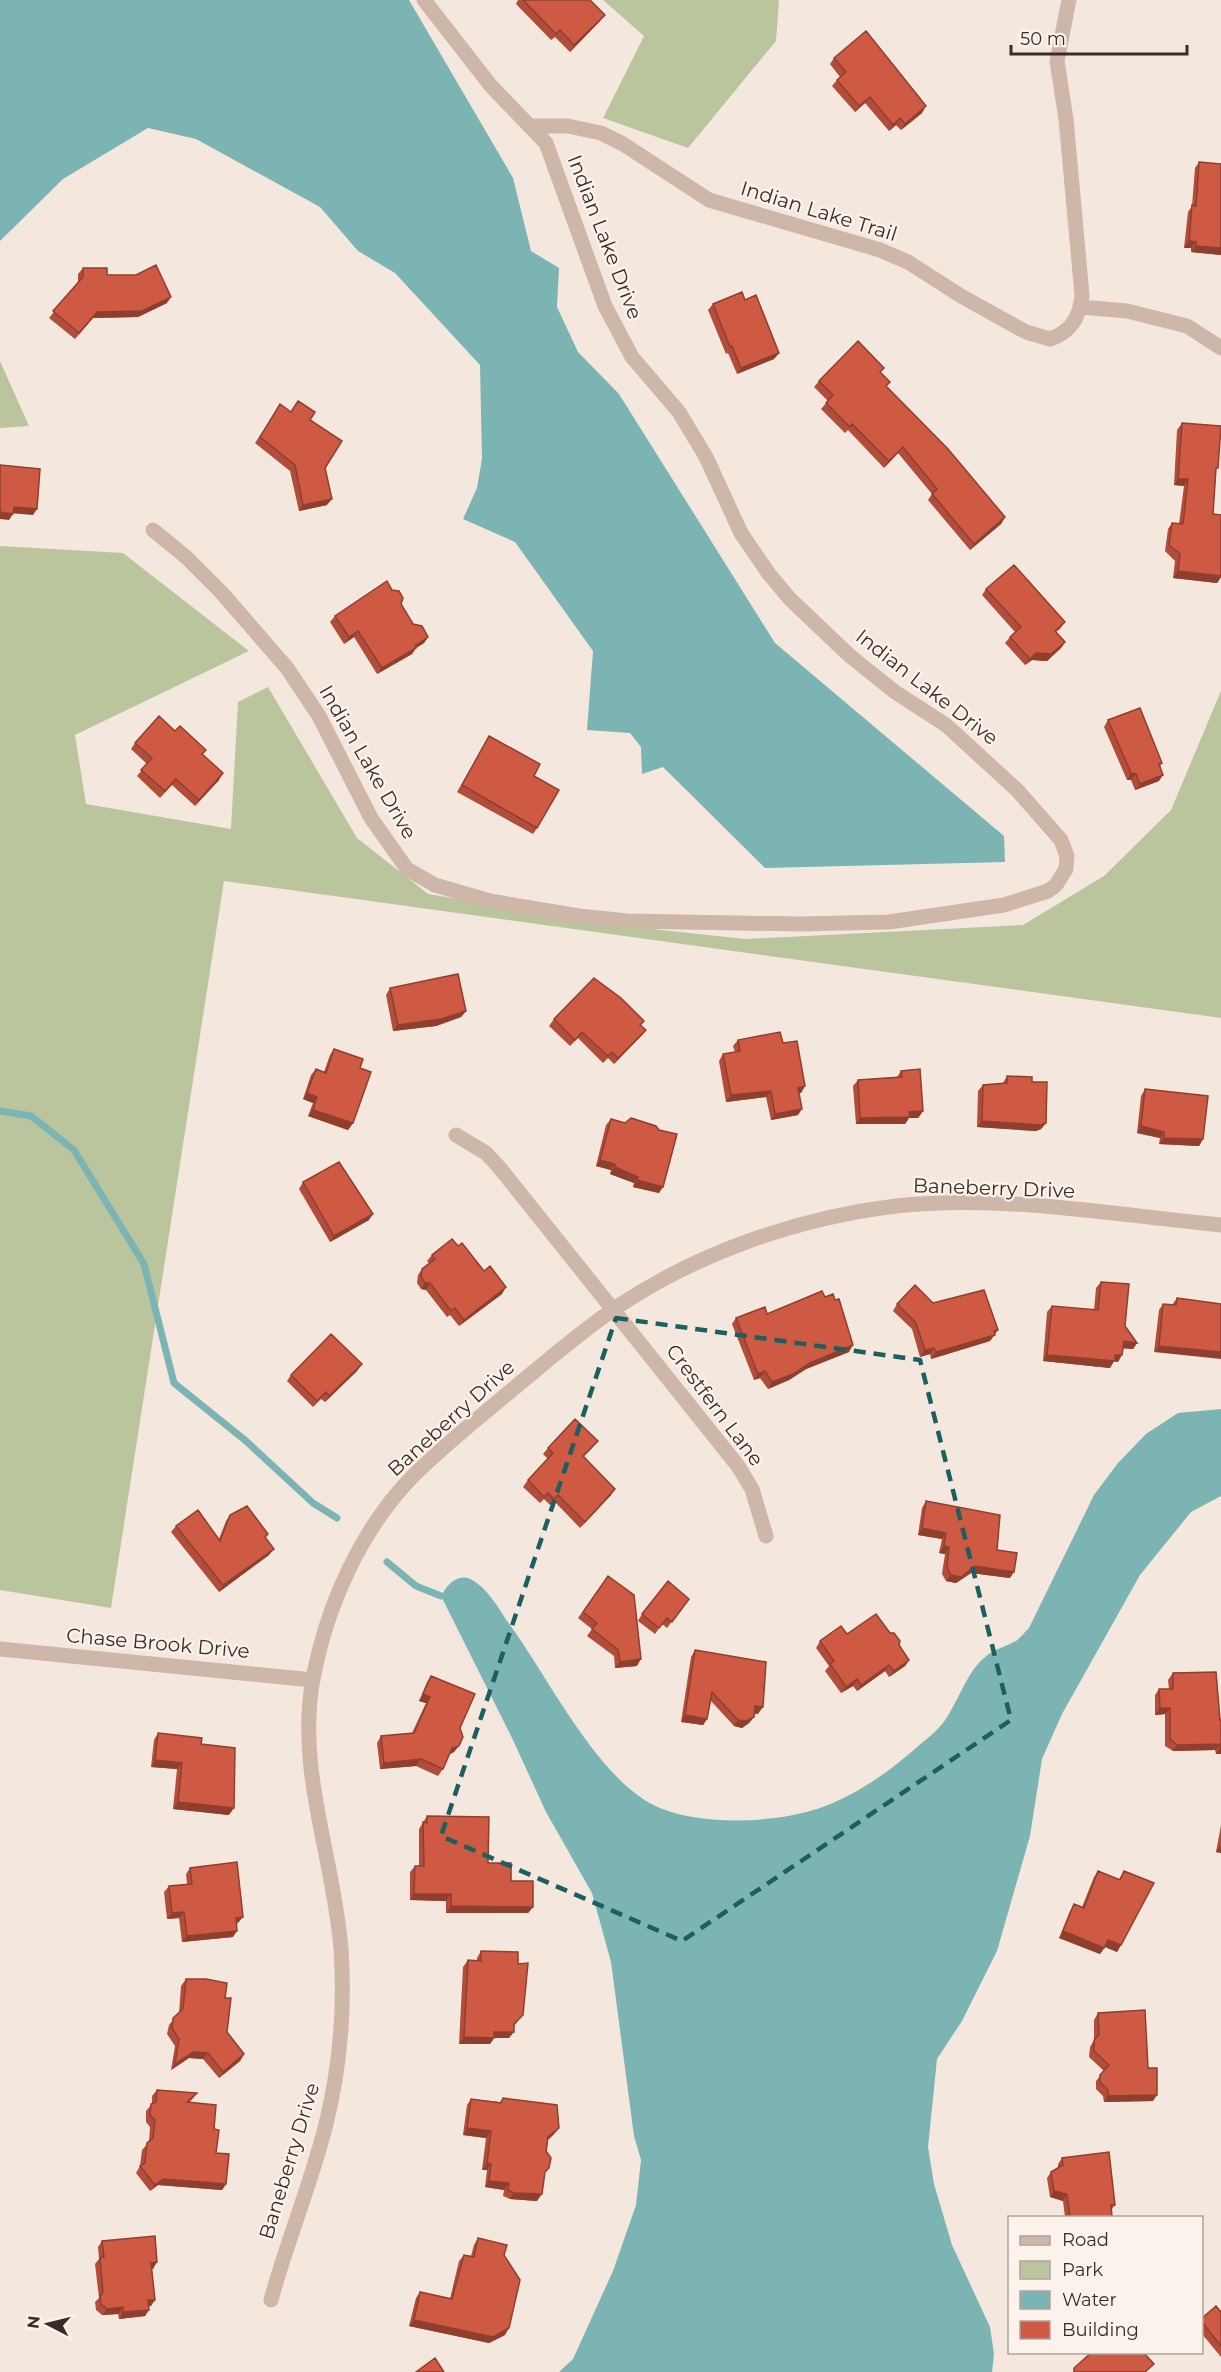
<svg xmlns="http://www.w3.org/2000/svg" width="1221" height="2372" viewBox="0 0 1221 2372" font-family="Montserrat,sans-serif">
<rect width="100%" height="100%" fill="#f4e8de"/>
<path fill="#bbc59d" d="M603,0H779L776,41L688,148L603,118L644,36Z
M0,361L29,426L0,428Z
M0,546L123,553L249,651L75,735L86,804L231,829L238,702L268,687L357,838L428,894L597,923L745,939L1023,925L1104,876L1171,810L1221,691V1018L224,881L111,1608L0,1590Z"/>
<path fill="#7bb4b2" d="M0,0H409L513,178L531,251L559,268L557,307L578,352L619,394L775,643L1004,836L1005,862L765,868L663,767L642,774L641,747L630,733L587,730L593,651L515,542L463,519L477,488L482,459L480,365L395,273L358,251L320,207L196,139L148,128L63,179L0,241Z
M1221,1409V1496L1191,1512L1140,1575L1062,1714L1042,1759L1030,1836L997,1951L962,2021L937,2059L928,2147L934,2184L952,2245L990,2327L994,2354L992,2372H559L573,2359L613,2271L636,2205L641,2160L634,2136L611,1962L592,1893L546,1812L512,1738L441,1596C447,1585 458,1572 472,1580C489,1589 499,1610 510,1625C549,1678 599,1783 660,1808C704,1826 772,1823 817,1809C853,1797 888,1773 916,1748C925,1740 936,1732 943,1723C958,1703 965,1675 984,1658C993,1649 1005,1647 1016,1641C1020,1638 1025,1632 1029,1628L1094,1495L1118,1463L1146,1434L1178,1413Z"/>
<g fill="none" stroke-linecap="round" stroke-linejoin="round">
<path stroke="#7bb4b2" stroke-width="7" d="M0,1111L31,1116L74,1150L144,1264L174,1383L246,1441L313,1503L337,1518
M387,1562L416,1586L441,1596"/>
<path stroke="#ceb7a9" stroke-width="15" d="M529,126H568L601,133L623,144L709,200L880,250L908,262L961,296L1026,332L1050,339C1072,332 1080,316 1082,295L1066,119L1057,61L1069,0
M1080,307L1127,311L1187,326L1221,348
M153,530L186,557L221,592L287,668L319,716L371,818L407,869L435,885L490,901L579,916L627,921L799,924L889,922L1004,905L1048,891L1056,885L1066,869L1067,856L1061,840L1017,790L946,725L895,692L850,656L790,599L769,574L741,533L706,457L679,412L632,357L605,306L546,143L491,86L424,0
M456,1135L486,1153L499,1167L738,1466L752,1489L766,1536
M0,1649L313,1680
M271,2300C287,2241 311,2184 326,2124C340,2067 345,2007 341,1949C334,1858 296,1770 313,1679C327,1605 361,1529 413,1476C444,1445 480,1417 513,1389C547,1361 580,1332 617,1307C699,1252 798,1218 896,1206C1001,1194 1116,1215 1221,1225"/>
</g>
<path fill="#b14d3a" d="M518,0H590L600,21L570,52L555,37L551,40L516,4Z
M834,58L922,113L901,130L896,125L889,131L865,103L855,112L832,86L837,80L840,77L830,64Z
M1199,162L1221,164V255L1191,252V248H1184L1188,212L1192,206L1195,168Z
M83,268L107,275L167,303L138,317L93,318L75,339L49,318L78,282V274Z
M745,300L779,353L774,359L737,374L728,353L726,354L708,310L713,304Z
M881,372L886,387L1005,517L1001,524L970,550L928,500L932,494L898,453L884,468L848,430L845,433L821,409L828,401L814,387L819,381Z
M276,411H291L310,420L325,468L327,505L299,511L290,471L255,443Z
M1182,423L1216,472L1213,514L1221,515V577L1217,583L1173,578L1175,561L1165,551L1168,529L1172,523L1179,524L1184,486L1174,485L1177,430Z
M986,589L1065,622L1060,629L1056,632L1065,642L1061,648L1047,661L1032,660L1025,665L1005,643L1010,637L1015,632L982,595Z
M401,604L413,624L428,637L424,643L416,648L412,654L377,674L354,637L344,644L330,622L335,616Z
M1108,720L1162,763L1160,766L1159,781L1135,790L1131,780H1127L1104,727Z
M175,731L203,754L219,780L195,806L172,785L160,798L137,776L147,764L131,749L135,743Z
M489,736L534,776L537,828L533,834L457,792Z
M390,988L466,1011L461,1017L436,1026L393,1031L386,995Z
M554,1019L641,1025L646,1030L641,1036L614,1064L608,1058L603,1063L578,1038L570,1046L549,1026Z
M738,1040L783,1043L805,1086L801,1093H799L798,1115L771,1120L766,1097L726,1102L719,1061L723,1054L735,1052L733,1046Z
M334,1049L360,1068L353,1123L348,1130L308,1116L313,1103L303,1099L311,1075L316,1069L324,1072L330,1055Z
M901,1071L923,1111L918,1118H909L905,1124H856L853,1086L858,1080L897,1077Z
M1007,1076L1046,1123L1041,1129L1036,1131L977,1127L978,1091L983,1085L1003,1083Z
M1145,1089L1203,1139L1199,1146L1159,1144L1160,1138L1137,1133L1141,1096Z
M611,1119L659,1193L633,1187L634,1183L610,1174L611,1170L596,1166L606,1125Z
M303,1182L369,1220L330,1242L299,1189Z
M432,1255L502,1294L459,1326L450,1315L447,1317L426,1290L421,1289L417,1283L418,1275L422,1269L429,1263L427,1261Z
M1101,1282L1125,1326L1137,1343L1133,1349L1123,1348L1118,1362L1114,1361L1110,1368L1043,1361L1047,1312L1052,1306L1094,1310L1096,1288Z
M1177,1298L1221,1304L1154,1352L1159,1310L1163,1304L1172,1305Z
M933,1303L995,1334L990,1341L931,1359L930,1354L920,1357L912,1329L893,1311L897,1304Z
M767,1314L849,1352L806,1369L789,1380L768,1389L760,1378L754,1380L732,1324L736,1318Z
M357,1371L325,1402L321,1399L313,1407L287,1381L291,1375Z
M593,1447L584,1456L611,1495L580,1528L554,1501L550,1505L544,1499L540,1503L523,1487L528,1480L548,1459L543,1454L548,1448Z
M926,1501L997,1550L1010,1578L971,1573L956,1583L946,1581L942,1574L945,1554L939,1553L942,1539L918,1535L922,1508Z
M230,1515L265,1538L269,1555L219,1592L171,1532L176,1526L219,1539L226,1521Z
M608,1576L637,1666L615,1668L614,1656L587,1636L592,1629L578,1618Z
M689,1599L667,1628L662,1624L655,1634L638,1621L642,1614Z
M847,1634L899,1645L909,1660L905,1666L889,1677L885,1671L857,1691L853,1686L841,1693L825,1671L829,1666L816,1648L820,1641Z
M695,1650L758,1714L754,1713V1717L749,1723L742,1728L734,1726L711,1701L707,1719L703,1725L681,1722L691,1657Z
M1216,1672L1221,1754H1216L1215,1750L1173,1751L1165,1746V1714L1155,1715V1695L1159,1689H1169L1168,1680L1173,1673Z
M431,1676L460,1728L454,1752L450,1754L443,1769L438,1776L416,1766L380,1769L377,1743L381,1736L412,1733L426,1703L419,1701L427,1682Z
M158,1733L229,1815L173,1809L177,1769L151,1767L154,1740Z
M427,1816L511,1881L533,1907L528,1913H446V1901L410,1900V1872L415,1866H419V1829Z
M1221,1825V1853L1216,1852Z
M190,1868L238,1923H237L233,1937L182,1942L179,1918L167,1919L164,1892L169,1886L187,1884L186,1874Z
M1098,1871L1119,1879L1124,1871L1121,1945L1117,1952L1105,1947L1100,1954L1059,1938L1070,1911L1074,1904L1082,1907L1094,1877Z
M481,1951L518,2021L514,2026L509,2038H494L490,2044H459L463,1967L468,1960L477,1961V1958Z
M186,1979L225,1998L227,2032L244,2054L240,2061L219,2078L203,2059L189,2058L171,2070L175,2046L167,2034L169,2025L179,2013L181,1986Z
M1098,2013L1148,2068L1153,2101L1104,2102L1103,2096L1096,2089V2081L1104,2071L1089,2057L1090,2047L1094,2040V2020Z
M157,2090L197,2093L190,2102L214,2129L216,2153L226,2184L222,2190L158,2185L150,2191L136,2173L140,2166L142,2150L149,2142L150,2127L146,2122V2111L152,2104V2096Z
M503,2098L559,2128L554,2134L548,2140L544,2175L537,2201L510,2199L503,2196L504,2190L485,2187L487,2170H482L486,2138L463,2135L467,2105L471,2099L500,2102Z
M1062,2158L1115,2205L1111,2210L1112,2217H1065L1063,2201L1050,2197L1047,2178L1051,2172L1058,2168V2164Z
M478,2238L504,2255L505,2335L489,2343L409,2326L416,2298L420,2292L450,2299L459,2261L464,2255L471,2256L474,2245Z
M102,2241L153,2269H152L151,2306H149L145,2316L119,2319L118,2314L102,2315L96,2310L95,2302L99,2298L95,2264L99,2259L98,2247Z
M1221,2312V2357L1202,2334V2318Z"/>
<path fill="#903f2f" d="M605,15L600,21L570,52L574,45Z
M870,97L865,103L855,112L859,106Z
M926,106L922,113L901,130L905,124Z
M900,118L896,125L889,131L893,125Z
M1189,241L1196,242L1191,248H1184Z
M1196,246L1221,248V255L1191,252Z
M171,297L167,303L138,317L93,318L75,339L97,312Z
M779,353L774,359L737,374L741,368Z
M903,447L898,453L884,468L889,461Z
M1178,479H1188L1184,486L1174,485Z
M332,499L327,505L299,511L303,505Z
M14,507L37,509L33,515L9,513Z
M0,512L13,514L9,520L0,519Z
M1005,517L1001,524L970,550L974,544Z
M1178,571L1221,576V577L1217,583L1173,578Z
M358,631L354,637L344,644L349,637Z
M428,637L424,643L416,648L412,654L377,674L382,668Z
M1065,642L1061,648L1047,661L1032,660L1025,665L1030,659L1036,653Z
M223,773L219,780L195,806L199,800Z
M1131,773L1136,774L1131,780H1127Z
M1163,775L1159,781L1135,790L1140,784Z
M466,1011L461,1017L436,1026L393,1031L398,1025Z
M646,1030L641,1036L614,1064L618,1058Z
M805,1086L801,1093L794,1094L798,1088Z
M771,1091L766,1097L726,1102L731,1095Z
M307,1093L317,1097L313,1103L303,1099Z
M802,1109L798,1115L771,1120L775,1114Z
M313,1110L353,1123L348,1130L308,1116Z
M923,1111L918,1118H909L905,1124H856L860,1118Z
M982,1121L1046,1123L1041,1129L1036,1131L977,1127Z
M1141,1126L1164,1132L1160,1138L1137,1133Z
M1164,1138L1203,1139L1199,1146L1159,1144Z
M600,1160L615,1164L611,1170L596,1166Z
M615,1167L638,1177L634,1183L610,1174Z
M637,1180L663,1187L659,1193L633,1187Z
M373,1214L369,1220L330,1242L334,1236Z
M425,1283H430L426,1290L421,1289Z
M506,1287L502,1294L459,1326L464,1320Z
M998,1330L990,1341L931,1359L936,1352Z
M1124,1341L1137,1343L1133,1349L1119,1348Z
M853,1345L849,1352L806,1369L789,1380L768,1389L772,1382L810,1363Z
M1159,1346L1221,1352V1359L1154,1352Z
M934,1348L930,1354L920,1357L925,1350Z
M1047,1355H1122L1118,1362L1114,1361L1110,1368L1043,1361Z
M362,1364L357,1371L325,1402L329,1396Z
M765,1371L760,1378L754,1380L758,1374Z
M615,1489L611,1495L580,1528L585,1522Z
M922,1528L946,1533L942,1539L918,1535Z
M944,1546L949,1547L945,1554L939,1553Z
M274,1549L269,1555L219,1592L223,1585Z
M975,1566L1014,1572L1010,1578L971,1573L956,1583L946,1581L951,1575Z
M641,1659L637,1666L615,1668L620,1662Z
M909,1660L905,1666L889,1677L894,1671Z
M889,1665L885,1671L857,1691L861,1685Z
M857,1679L853,1686L841,1693L846,1687Z
M423,1694L430,1697L426,1703L419,1701Z
M755,1706L763,1707L758,1714L751,1713Z
M1160,1708H1170L1165,1714L1155,1715Z
M685,1715L707,1719L703,1725L681,1722Z
M754,1717L749,1723L742,1728L734,1726L738,1720Z
M1220,1744L1215,1750L1173,1751L1177,1745Z
M459,1746L454,1752L448,1755L452,1748Z
M1220,1748H1221V1754H1216Z
M421,1759L416,1766L380,1769L384,1763Z
M155,1760L182,1763L177,1769L151,1767Z
M178,1802L234,1808L229,1815L173,1809Z
M1220,1845L1221,1853L1216,1852Z
M414,1894H451L446,1901L410,1900Z
M451,1906L533,1907L528,1913H446Z
M184,1912L179,1918L167,1919L172,1913Z
M243,1917L238,1923L231,1924L236,1918Z
M237,1931L233,1937L182,1942L187,1936Z
M1063,1931L1104,1948L1100,1954L1059,1938Z
M1108,1940L1121,1945L1117,1952L1103,1946Z
M494,2032H514L509,2038H494L490,2044H459L464,2037Z
M193,2052L208,2053L203,2059L189,2058L171,2070L175,2064Z
M244,2054L240,2061L219,2078L223,2072Z
M1157,2095L1153,2101L1104,2102L1108,2096Z
M467,2128L491,2131L486,2138L463,2135Z
M559,2128L554,2134L544,2143L548,2137Z
M487,2163L491,2164L487,2170H482Z
M163,2179L226,2184L222,2190L158,2185L150,2191L155,2185Z
M489,2181L509,2183L504,2190L485,2187Z
M1054,2191L1067,2194L1063,2201L1050,2197Z
M514,2193L542,2194L537,2201L510,2199Z
M157,2262L153,2269H146L151,2263Z
M148,2300H155L151,2306L144,2307Z
M123,2307L118,2314L102,2315L107,2309Z
M149,2310L145,2316L119,2319L123,2312Z
M414,2320L509,2328L505,2335L489,2343L409,2326Z"/>
<path fill="#ce5a43" stroke="#903f2f" stroke-width="1.5" d="M523,0H590L605,15L574,45L560,30L556,34Z
M866,31L926,106L905,124L900,118L893,125L870,97L859,106L837,80L846,72L834,58Z
M1199,162L1221,164V248L1196,246V242L1189,241L1192,205L1196,206Z
M156,265L171,297L142,311L97,312L79,333L53,311L83,277V268H107V275H136Z
M742,292L745,300L756,295L779,353L741,368L732,346L730,347L713,304Z
M858,341L884,368L880,372L890,382L886,386L948,449L1005,517L974,544L932,494L937,489L903,447L889,461L852,424L850,427L826,403L833,395L819,381Z
M298,401L315,412L310,420L342,441L325,468L332,499L303,505L295,465L260,437L280,404L291,412Z
M1182,423L1221,426L1218,468H1216L1213,514L1221,515V576L1178,571L1180,554L1169,545L1172,523L1183,524L1188,479H1178Z
M0,465L40,469L37,509L14,507L13,514L0,512Z
M1014,565L1065,622L1055,631L1065,642L1051,654L1036,653L1030,659L1010,637L1021,627L986,589Z
M387,581L392,590L399,591L403,598L401,604L413,624L422,626L428,637L415,646L416,648L382,668L358,631L349,637L335,616Z
M1140,708L1162,763L1159,764L1163,775L1140,784L1136,774L1131,773L1108,720Z
M159,716L175,731L180,726L206,750L202,754L223,773L199,800L176,779L165,791L141,770L152,758L135,743Z
M489,736L540,764L534,776L559,790L537,828L462,785Z
M458,974L466,1011L441,1019L398,1025L390,988Z
M594,978L621,998L644,1021L640,1025L646,1030L618,1058L612,1052L608,1056L582,1032L575,1040L554,1019Z
M780,1032L783,1043L797,1041L805,1086L798,1088L802,1109L775,1114L771,1091L731,1095L723,1054L740,1051L738,1040Z
M334,1049L363,1059L360,1068L371,1072L353,1123L313,1110L317,1097L307,1093L316,1069L326,1073Z
M920,1069L923,1111L909,1112L910,1117L860,1118L858,1080L902,1077L901,1071Z
M1007,1076L1032,1077V1082H1047L1046,1123L1041,1125L982,1121L983,1085L1007,1083Z
M1145,1089L1208,1096L1203,1139L1164,1138V1132L1141,1126Z
M631,1118L656,1126L659,1130L677,1134L663,1187L637,1180L638,1177L615,1167V1164L600,1160L611,1119L625,1123Z
M339,1162L373,1214L334,1236L303,1182Z
M452,1239L458,1246L462,1243L484,1271L490,1266L506,1287L464,1320L455,1308L451,1311L430,1283H425L421,1276L422,1269L435,1259L432,1255Z
M1101,1282L1129,1284L1125,1326L1137,1343L1124,1341L1122,1355H1115V1361L1047,1355L1052,1306L1098,1310Z
M915,1285L933,1303L984,1290L998,1330L994,1331L995,1335L936,1352L934,1348L925,1350L916,1323L897,1304Z
M822,1291L825,1297L833,1294L835,1300L839,1299L853,1345L810,1363L793,1374L772,1382L765,1371L758,1374L736,1318L765,1307L767,1314Z
M1177,1298L1221,1304V1352L1159,1346L1163,1304L1176,1305Z
M331,1334L362,1364L329,1396L326,1392L317,1401L291,1375Z
M575,1419L598,1441L583,1456L615,1489L585,1522L558,1495L554,1499L548,1493L544,1497L528,1480L553,1453L548,1448Z
M926,1501L1000,1515L997,1550L1017,1553L1014,1572L975,1566L961,1577L951,1575L947,1567L949,1547L944,1546L946,1533L922,1528Z
M247,1506L268,1534L265,1537L274,1549L223,1585L176,1526L198,1510L220,1541L230,1515Z
M608,1576L634,1595L641,1659L620,1662L618,1650L592,1629L597,1623L583,1612Z
M668,1581L689,1599L672,1622L667,1618L659,1628L642,1614Z
M876,1614L890,1633H894L900,1641L899,1645L909,1660L894,1671L889,1665L861,1685L857,1679L846,1687L830,1664L834,1661L820,1641L841,1626L847,1634Z
M695,1650L766,1662L763,1707L755,1706L754,1717L746,1721L738,1720L712,1692L707,1719L685,1715Z
M1216,1672L1220,1720L1221,1719V1748H1220V1744L1177,1745L1170,1739V1708H1160L1159,1689H1173V1673Z
M431,1676L475,1694L460,1728L463,1737L459,1746L452,1748L443,1769L421,1759L384,1763L381,1736L414,1733L430,1697L423,1694Z
M158,1733L202,1738L201,1744L235,1748L234,1808L178,1802L182,1763L155,1760Z
M427,1816L489,1817L488,1863H511V1881H533V1907L451,1906V1894H414L415,1866H424L423,1822L427,1823Z
M237,1862L243,1917L236,1918L237,1931L187,1936L184,1912L172,1913L169,1886L192,1884L190,1868Z
M1098,1871L1120,1880L1124,1871L1154,1883L1121,1945L1108,1940L1104,1948L1063,1931L1074,1904L1084,1908Z
M481,1951L518,1952V1964L528,1963L523,2015L514,2024V2032H494V2038L464,2037L468,1960L481,1961Z
M186,1979H206L227,1983L225,1998H231L227,2032L244,2054L223,2072L208,2053L193,2052L175,2064L179,2039L172,2028L173,2018L183,2009Z
M1145,2010L1148,2068H1157V2095L1108,2096V2090L1100,2082V2075L1109,2065L1094,2051V2040L1099,2035L1098,2013Z
M157,2090L197,2093L187,2102L216,2105L214,2129L219,2130L216,2153L229,2154L226,2184L163,2179L155,2185L140,2166L145,2163L147,2143L153,2138L155,2120L150,2115L151,2104L156,2102Z
M503,2098L557,2105L559,2128L548,2137L546,2151L551,2158L549,2168L545,2172L542,2194L514,2193L508,2190L509,2183L489,2181L491,2164L487,2163L491,2131L467,2128L471,2099L501,2103Z
M1109,2152L1115,2205H1111L1112,2217H1070L1067,2194L1054,2191L1051,2172L1063,2165L1062,2158Z
M155,2236L157,2262L151,2263L155,2300H148L149,2310L123,2312V2307L107,2309L101,2304L100,2296L103,2292L100,2258L104,2257L102,2241Z
M478,2238L507,2245L504,2255L520,2280L509,2328L493,2337L414,2320L420,2292L452,2299L464,2255L474,2257Z
M1216,2306L1221,2312V2346L1202,2322V2318Z
M1092,2352H1145L1144,2353L1154,2364L1145,2372H1074V2368Z
M435,2358L444,2372H416Z"/>
<path fill="none" stroke="#1b5f5f" stroke-width="4.5" stroke-dasharray="12 8" stroke-linejoin="round" d="M616,1318L920,1360L1011,1720L682,1941L441,1836Z"/>
<g text-anchor="middle" stroke-width="4.5" stroke-linejoin="round" paint-order="stroke">
<g font-size="20" fill="#3a2d29" stroke="#fbf3eb">
<text transform="translate(819 211) rotate(17)" y="7">Indian Lake Trail</text>
<text transform="translate(605 237) rotate(69)" y="7">Indian Lake Drive</text>
<text transform="translate(927 687) rotate(38)" y="7">Indian Lake Drive</text>
<text transform="translate(368 762) rotate(60)" y="7">Indian Lake Drive</text>
<text transform="translate(994 1188) rotate(2)" y="7">Baneberry Drive</text>
<text transform="translate(715 1405) rotate(53)" y="7">Crestfern Lane</text>
<text transform="translate(451 1418) rotate(-42)" y="7">Baneberry Drive</text>
<text transform="translate(158 1643) rotate(5)" y="7">Chase Brook Drive</text>
<text transform="translate(289 2161) rotate(-73)" y="7">Baneberry Drive</text>
</g>
</g>
<rect x="1008" y="2216" width="195" height="138" fill="#fbf3eb" stroke="#aea49d" stroke-width="1.5"/>
<rect x="1020" y="2236" width="30" height="9" fill="#ceb7a9" stroke="#aea49d" stroke-width="1.5"/>
<text x="1062" y="2246" font-size="18" fill="#3a2d29">Road</text>
<rect x="1020" y="2261" width="30" height="18" fill="#bbc59d" stroke="#aea49d" stroke-width="1.5"/>
<text x="1062" y="2276" font-size="18" fill="#3a2d29">Park</text>
<rect x="1020" y="2291" width="30" height="18" fill="#7bb4b2" stroke="#aea49d" stroke-width="1.5"/>
<text x="1062" y="2306" font-size="18" fill="#3a2d29">Water</text>
<rect x="1020" y="2321" width="30" height="18" fill="#ce5a43" stroke="#aea49d" stroke-width="1.5"/>
<text x="1062" y="2336" font-size="18" fill="#3a2d29">Building</text>
<g transform="translate(48 2324) rotate(277)" stroke="#fbf3eb" stroke-width="4.5" paint-order="stroke">
<path d="M0-4.5L10 22L0 15L-10 22Z" fill="#3a2d29"/>
<text y="-9" font-size="16" font-weight="bold" text-anchor="middle" fill="#3a2d29">N</text>
</g>
<path d="M1011 45v9h176v-9" fill="none" stroke="#3a2d29" stroke-width="3"/>
<text x="1020" y="45" font-size="18" fill="#3a2d29" stroke="#fbf3eb" stroke-width="4.5" paint-order="stroke">50 m</text>
</svg>
